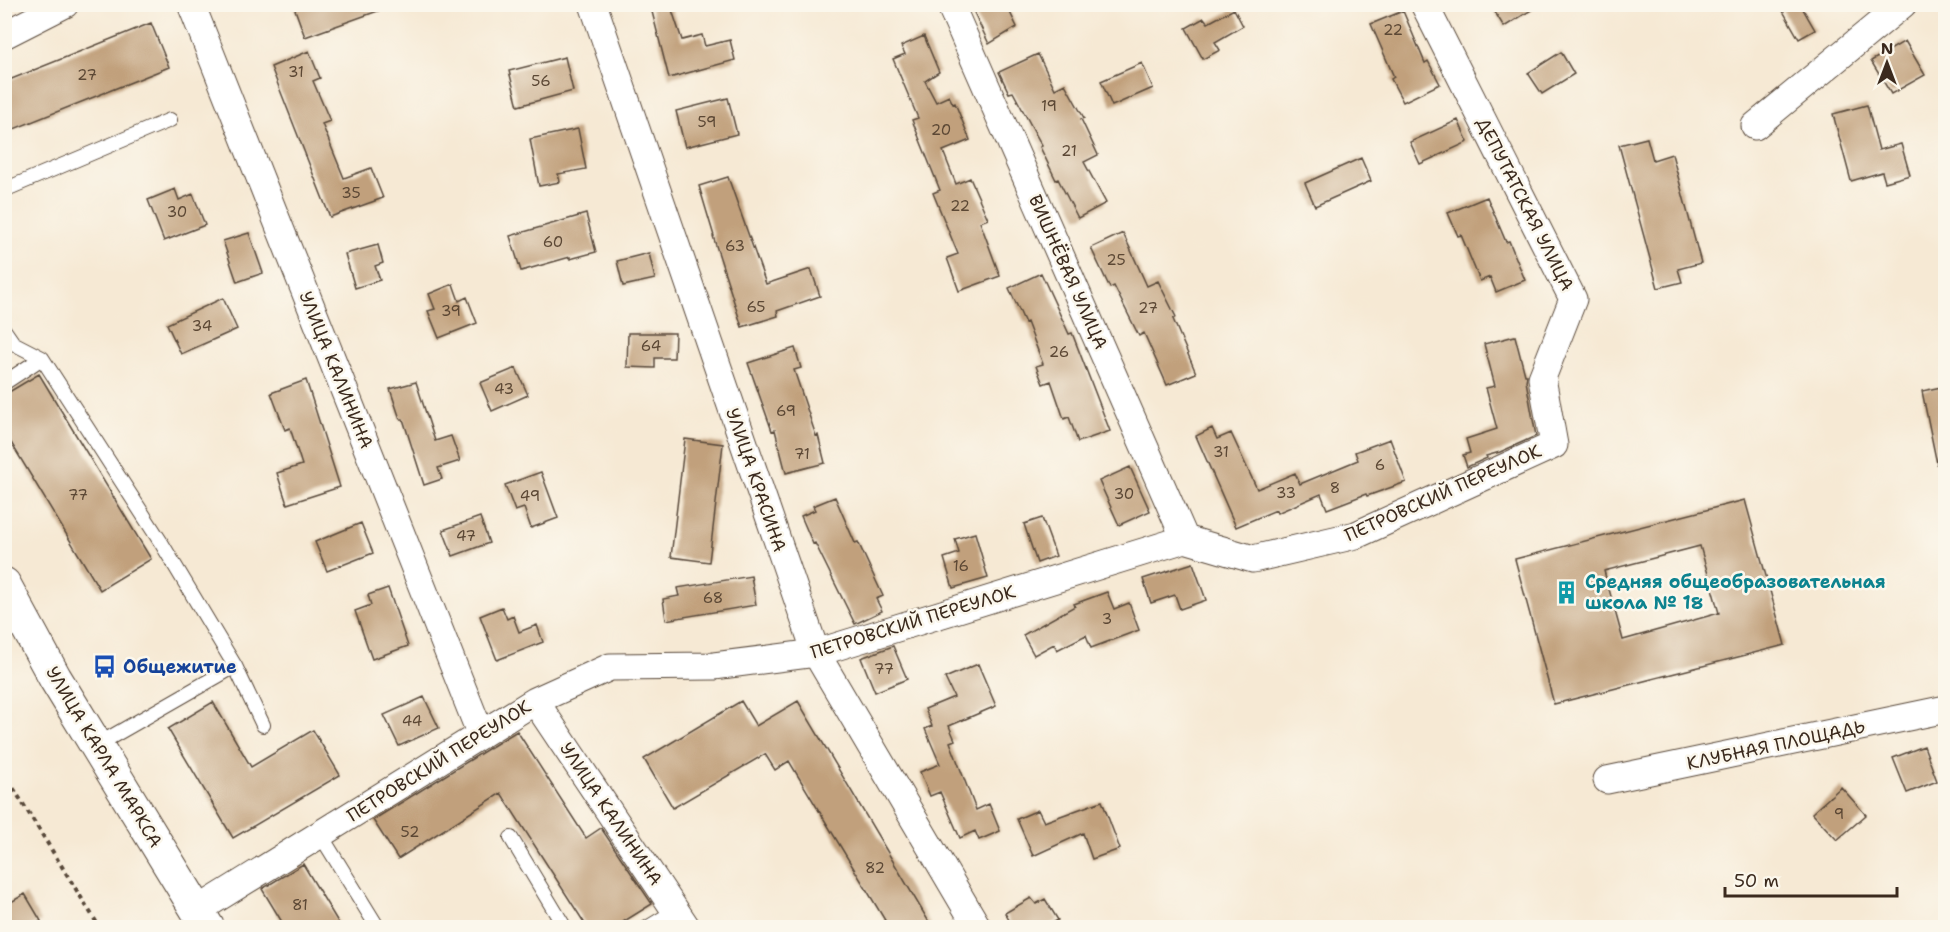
<svg xmlns="http://www.w3.org/2000/svg" width="1950" height="932" viewBox="0 0 1950 932" font-family="'Shantell Sans',sans-serif">
<rect width="100%" height="100%" fill="#fbf7ec"/>
<filter id="ink" filterUnits="userSpaceOnUse"><feTurbulence type="fractalNoise" baseFrequency=".0167" numOctaves="2"/><feDisplacementMap in="SourceGraphic" scale="12" xChannelSelector="R" yChannelSelector="G"/><feConvolveMatrix kernelMatrix="1 2 1 2 8 2 1 2 1" color-interpolation-filters="sRGB"/></filter>
<filter id="wash" filterUnits="userSpaceOnUse"><feTurbulence type="fractalNoise" baseFrequency=".008" numOctaves="4" result="noise"/><feDisplacementMap in="SourceGraphic" scale="24" xChannelSelector="R" yChannelSelector="G"/><feGaussianBlur stdDeviation="1.35" result="paint"/><feColorMatrix in="noise" values="0 0 0 0 0 0 0 0 0 0 0 0 0 0 0 0 0 1.4 0 .05"/><feComposite in="paint" operator="in"/></filter>
<g filter="url(#wash)">
<rect width="100%" height="100%" fill="#f6e9d4"/>
<g id="blocks">
<path fill="#c1a07b" fill-rule="evenodd" d="M293,4H389V7L305,37Z
M650,4H670L682,40L702,35L705,46L730,40L735,60L669,78Z
M970,4H1006L1017,27L989,44Z
M1490,4H1541L1504,27Z
M1779,4H1800L1815,30L1799,39Z
M1234,9L1243,26L1215,42L1220,50L1203,59L1186,28L1204,18L1208,23Z
M1403,11L1425,63L1428,61L1440,84L1403,102L1391,79L1394,77L1371,24Z
M151,23L169,67L4,133V82Z
M924,36L939,72L925,81L936,102L949,96L953,104L955,103L970,140L943,151L956,184L970,178L988,219L980,222L1000,276L959,291L947,258L958,254L933,193L940,190L912,120L918,118L893,59L905,54L901,46Z
M1905,41L1925,75L1891,94L1871,61Z
M309,51L320,78L313,81L330,121L322,124L344,178L371,168L383,198L330,217L271,67Z
M1561,52L1574,74L1542,94L1528,73Z
M1038,54L1055,89L1065,84L1084,118L1081,119L1098,155L1084,162L1106,203L1078,218L1058,179L1056,180L1040,147L1042,146L1013,92L1009,93L999,72Z
M565,57L573,91L518,106L509,71Z
M1142,63L1153,88L1112,106L1101,81Z
M728,98L737,134L685,147L676,111Z
M1867,105L1879,150L1901,144L1910,175L1885,182L1882,172L1851,181L1833,114Z
M1458,120L1468,142L1420,164L1410,142Z
M578,129L586,169L558,174L560,182L539,186L530,139Z
M1647,138L1653,160L1672,154L1701,263L1678,269L1682,282L1658,288L1619,145Z
M1361,158L1371,181L1315,206L1305,183Z
M728,177L766,284L811,269L820,296L777,311L778,316L742,327L713,236H714L699,186Z
M175,189L179,200L193,194L205,225L164,241L148,200Z
M1487,197L1506,242L1509,241L1525,280L1496,292L1490,277L1480,281L1461,235L1458,236L1448,213Z
M586,214L596,252L570,259V257L521,271L510,236Z
M249,233L263,273L237,282L223,241Z
M1123,233L1147,286L1158,281L1176,317L1173,319L1196,373L1167,385L1144,333L1139,336L1114,286L1110,288L1091,248Z
M378,245L383,263L375,266L380,280L355,288L345,254Z
M649,253L655,279L623,286L617,261Z
M1041,273L1069,334L1072,333L1110,431L1078,442L1069,417L1064,419L1051,381L1043,384L1036,366L1043,364L1027,322L1025,323L1009,288Z
M453,284L459,301L467,297L477,323L439,338L428,311L435,309L429,294Z
M223,298L237,329L181,354L167,324Z
M628,333H675L674,358H655V368L627,367Z
M1515,336L1525,375H1527L1526,381L1536,436L1500,452L1486,456L1487,458L1467,467L1463,455L1470,453L1466,439L1497,429L1486,388L1495,386L1484,344Z
M795,348L801,368L794,370L816,436L818,435L825,463L786,473L775,430L772,431L748,363Z
M516,368L528,395L492,411L480,383Z
M39,374L151,559L100,590L4,431V395Z
M306,380L340,487L287,504L277,473L302,465L290,428L285,430L271,393Z
M416,382L435,441L451,436L460,461L438,468L442,479L424,485L403,419H400L390,389Z
M1946,386V463L1937,464L1922,391Z
M1212,428L1217,439L1231,433L1257,489L1295,473L1300,484L1358,460L1355,452L1390,439L1406,482L1367,496L1366,494L1327,509L1321,494L1277,513L1276,510L1236,527L1196,436Z
M685,439L723,444L709,562L671,557Z
M1130,467L1150,511L1119,525L1099,481Z
M541,472L558,518L531,528L524,508L515,511L505,485Z
M835,497L855,543L858,542L883,596L876,599L882,611L855,624L815,543L813,544L801,516L815,510L813,506Z
M1745,500L1785,645L1554,704L1515,559ZM1700,546L1719,613L1623,640L1604,571Z
M480,517L489,543L453,556L443,530Z
M1042,518L1056,556L1037,563L1024,524Z
M361,523L373,553L327,571L315,542Z
M975,533L988,578L953,588L944,558L959,553L955,539Z
M1193,563L1206,600L1180,609L1175,595L1151,603L1143,579Z
M751,576L756,605L666,620L663,599L679,596L677,588Z
M388,588L408,646L372,659L355,611L371,605L368,595Z
M1107,592L1114,609L1129,603L1139,630L1091,648L1086,635L1057,650L1054,644L1034,655L1023,635L1075,606L1074,604Z
M502,607L507,619L513,616L519,632L537,625L543,642L497,660L480,616Z
M893,646L907,679L875,692L861,658Z
M978,664L996,706L949,726L955,740L950,742L976,810L989,804L1000,831L979,840L975,831L960,838L940,792L930,796L920,772L940,764L925,729L932,726L925,709L954,697L945,678Z
M424,697L439,728L399,746L384,715Z
M741,701L756,726L798,701L932,927H889L789,761L775,770L765,754L673,808L644,759Z
M213,702L251,767L313,730L340,775L233,838L168,729Z
M517,731L586,838L601,828L652,904L615,927H587L501,793L398,859L373,820Z
M1924,746L1937,781L1907,793L1893,758Z
M1841,787L1866,815L1837,840L1812,813Z
M1102,801L1120,849L1092,859L1083,833L1033,856L1017,819L1038,810L1044,822Z
M303,864L341,927H285L262,889Z
M25,894L41,921L29,927H4V906Z
M1031,898L1036,904L1045,899L1058,920L1045,927H1013L1005,913Z"/>
</g>
</g>
<g filter="url(#ink)">
<use href="#blocks" fill-opacity="0" stroke="#574739" stroke-width="1.5"/>
<g fill="none" stroke-linecap="round" stroke-linejoin="round">
<defs>
<path id="lane" d="M4,190L170,120
M4,330L13,343L42,358L162,544L235,666L263,725
M4,383L42,358
M97,745L235,666
M320,834L378,928
M511,838L565,928
M647,928L675,911"/>
<path id="street" d="M191,4L481,735
M593,4L816,653L978,928
M950,4L1185,539
M4,35L65,4
M1755,126L1903,4
M535,701L687,928
M1607,780L1946,709
M198,910L535,701L610,667L714,666L816,653L1185,539L1253,559L1356,535L1554,445L1542,378L1573,299L1424,4"/>
<path id="secondary" d="M4,584L55,678L208,928"/>
</defs>
<use href="#lane" stroke="#574739" stroke-width="16"/>
<use href="#street" stroke="#574739" stroke-width="29"/>
<use href="#secondary" stroke="#574739" stroke-width="35"/>
<path stroke="#574739" stroke-width="4" stroke-dasharray="4.5 4.5" stroke-linecap="butt" d="M4,773L100,928"/>
<use href="#lane" stroke="#fff" stroke-width="14"/>
<use href="#street" stroke="#fff" stroke-width="27"/>
<use href="#secondary" stroke="#fff" stroke-width="33"/>
</g>
</g>
<defs>
<symbol id="building-bare" viewBox="-9 -9 18 18"><path d="M-4-6H4V6H1V3H-1V6H-4ZM-2.5-4.3h1.7v1.8h-1.7ZM.8-4.3h1.7v1.8H.8ZM-2.5-1h1.7V.8h-1.7ZM.8-1h1.7V.8H.8Z" fill="#0f9aa8" stroke="#fbf7ec" stroke-width="2.5" paint-order="stroke"/></symbol>
<symbol id="bus-bare" viewBox="-9 -9 18 18"><path d="M-5-6H5V4H4V6H2V4H-2V6H-4V4H-5ZM-3.5-4V0h7V-4ZM-3.5 1.2v1.5H-2V1.2ZM2 1.2v1.5H3.5V1.2Z" fill="#1a4fb4" stroke="#fbf7ec" stroke-width="2.5" paint-order="stroke"/></symbol>
</defs>
<g fill-rule="evenodd">
<use href="#building-bare" x="1550" y="576" width="33" height="33"/>
<use href="#bus-bare" x="88" y="650" width="33" height="33"/>
</g>
<g text-anchor="middle" stroke-width="5" stroke-linejoin="round" paint-order="stroke">
<g font-size="15" fill="#5c4835">
<text x="1393" y="35">22</text>
<text x="296" y="77">31</text>
<text x="87" y="80">27</text>
<text x="541" y="86">56</text>
<text x="1049" y="111">19</text>
<text x="707" y="127">59</text>
<text x="941" y="135">20</text>
<text x="1069" y="156">21</text>
<text x="351" y="198">35</text>
<text x="960" y="211">22</text>
<text x="177" y="217">30</text>
<text x="553" y="247">60</text>
<text x="735" y="251">63</text>
<text x="1116" y="265">25</text>
<text x="756" y="312">65</text>
<text x="1148" y="313">27</text>
<text x="451" y="316">39</text>
<text x="202" y="331">34</text>
<text x="651" y="351">64</text>
<text x="1059" y="357">26</text>
<text x="504" y="394">43</text>
<text x="786" y="416">69</text>
<text x="1221" y="457">31</text>
<text x="802" y="459">71</text>
<text x="1380" y="470">6</text>
<text x="1335" y="493">8</text>
<text x="1286" y="498">33</text>
<text x="1124" y="499">30</text>
<text x="78" y="500">77</text>
<text x="530" y="501">49</text>
<text x="466" y="541">47</text>
<text x="961" y="571">16</text>
<text x="713" y="603">68</text>
<text x="1107" y="624">3</text>
<text x="884" y="674">77</text>
<text x="412" y="726">44</text>
<text x="1839" y="819">9</text>
<text x="410" y="837">52</text>
<text x="875" y="873">82</text>
<text x="300" y="910">81</text>
</g>
<g font-size="18" fill="#3b2a1e" stroke="#fbf7ec">
<text transform="translate(1525 204) rotate(63)" y="6">ДЕПУТАТСКАЯ УЛИЦА</text>
<text transform="translate(1068 272) rotate(66)" y="6">ВИШНЁВАЯ УЛИЦА</text>
<text transform="translate(336 370) rotate(68)" y="6">УЛИЦА КАЛИНИНА</text>
<text transform="translate(756 480) rotate(71)" y="6">УЛИЦА КРАСИНА</text>
<text transform="translate(1443 493) rotate(-24)" y="6">ПЕТРОВСКИЙ ПЕРЕУЛОК</text>
<text transform="translate(913 622) rotate(-17)" y="6">ПЕТРОВСКИЙ ПЕРЕУЛОК</text>
<text transform="translate(1776 745) rotate(-12)" y="6">КЛУБНАЯ ПЛОЩАДЬ</text>
<text transform="translate(104 757) rotate(59)" y="6">УЛИЦА КАРЛА МАРКСА</text>
<text transform="translate(439 761) rotate(-32)" y="6">ПЕТРОВСКИЙ ПЕРЕУЛОК</text>
<text transform="translate(611 814) rotate(56)" y="6">УЛИЦА КАЛИНИНА</text>
</g>
<g font-size="18" font-weight="bold" fill="#0d838f" stroke="#fbf7ec" text-anchor="start">
<text x="1585" y="588">Средняя общеобразовательная<tspan x="1585" dy="21">школа № 18</tspan></text>
</g>
<g font-size="18" font-weight="bold" fill="#164399" stroke="#fbf7ec" text-anchor="start">
<text x="123" y="673">Общежитие</text>
</g>
</g>
<rect width="1950" height="932" fill="none" stroke="#fbf7ec" stroke-width="24"/>
<g transform="translate(1887 63)" stroke="#fbf7ec" stroke-width="4.5" paint-order="stroke">
<path d="M0-4.5L10 22L0 15L-10 22Z" fill="#3b2a1e"/>
<text y="-9" font-size="16" font-weight="bold" text-anchor="middle" fill="#3b2a1e">N</text>
</g>
<path d="M1725 887v9h172v-9" fill="none" stroke="#3b2a1e" stroke-width="3"/>
<text x="1734" y="887" font-size="18" fill="#3b2a1e" stroke="#fbf7ec" stroke-width="4.5" paint-order="stroke">50 m</text>
</svg>
